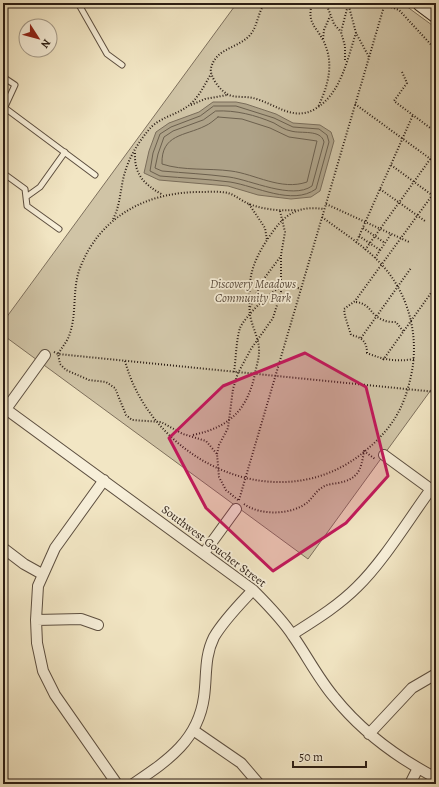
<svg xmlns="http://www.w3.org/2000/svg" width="439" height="787" viewBox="0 0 439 787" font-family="Alegreya,serif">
<rect width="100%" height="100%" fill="#f2e6c4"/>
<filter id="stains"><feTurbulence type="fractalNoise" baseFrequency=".005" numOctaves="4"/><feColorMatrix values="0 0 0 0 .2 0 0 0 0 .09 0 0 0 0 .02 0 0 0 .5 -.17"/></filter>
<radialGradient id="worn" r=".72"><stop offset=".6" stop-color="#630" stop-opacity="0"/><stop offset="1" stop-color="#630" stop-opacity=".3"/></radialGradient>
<path fill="#d0c4a6" stroke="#7e705d" d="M237,3H402L436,28V383L308,559L3,335V322Z
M3,716L5,719L7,784H3Z"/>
<path fill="#aea288" stroke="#7a6d5a" d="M213,102H236L246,104L276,114L293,123L320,125L331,132L334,141L320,191L311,197L291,199L258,195L228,186L159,180L144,173L149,151L156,132L169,123L199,112Z"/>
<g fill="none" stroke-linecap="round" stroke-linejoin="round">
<path stroke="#6c604e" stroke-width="1" d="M214,106H236L274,118L293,127L319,129L327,135L329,142L316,189C292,206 256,186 230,182C207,179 183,178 160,176L150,171L153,153L160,134L171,127L200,116Z
M216,111C236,110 255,115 274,123C279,126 285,130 291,131C301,134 321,129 324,142L312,186C292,200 251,180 229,177C206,174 184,173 162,171L155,168L158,154L164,137L173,131L203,120Z
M218,117L242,119L270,128L289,137L317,141L307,182C281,191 255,174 231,171C209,168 183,171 162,164C161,134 185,136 205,126C210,124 214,120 218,117Z"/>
<defs>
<path id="lane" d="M78,3L107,54L122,65
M3,77L15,85L3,111
M5,108L95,175
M3,173L25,189L27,206L59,229
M26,197L40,187L65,152"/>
<path id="street" d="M3,407L253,590C267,604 282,619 293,636C307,656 318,678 334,697C362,732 396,757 436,778
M6,409L45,355
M384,455L436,493
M104,480L55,548L38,586L36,620L37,643L43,671L55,695L117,784
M3,548L24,564L42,574
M204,553L236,509
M36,620L81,619L98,625
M293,634C315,620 338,606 357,587C383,562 409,519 431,489
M193,730L241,763L259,784
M369,734L412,688L436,674
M133,784C167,761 198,741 204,697C207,676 204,657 214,637C224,620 239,605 253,590
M410,784L418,768"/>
<path id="secondary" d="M420,3L436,15"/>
</defs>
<use href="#lane" stroke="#5d4f40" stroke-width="7"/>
<use href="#street" stroke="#5d4f40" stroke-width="12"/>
<use href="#secondary" stroke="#2b1d14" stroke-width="17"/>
<path stroke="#2b1d14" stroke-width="2" stroke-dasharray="1 2" stroke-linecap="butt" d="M265,3C257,13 258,29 247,38C234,49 216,49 211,68C209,76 221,92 229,95C236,98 245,96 253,98C274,103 293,122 315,109C341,94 347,60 356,33
M312,3C307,23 315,25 323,40C335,63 328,86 318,107
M326,3L334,24L341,32
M348,3L356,33L369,57
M380,3L399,10L436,50
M323,39L324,30L330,16
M345,60V46L341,32L348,5
M402,72L407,83L394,101L433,130
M355,104L436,163
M191,105L205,99L227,95
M135,153C134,175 145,185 163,195
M391,165L432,195
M380,189L425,221
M249,204L265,228L267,240
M326,204L409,242
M113,219C121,204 120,188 125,172C129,158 138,143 147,132C158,117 175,116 188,106C198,99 205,84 211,74
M363,228L385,243
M359,236L380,250
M356,243L413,115
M365,250L436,151
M375,258L391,234
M356,302C371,304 370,315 383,320C387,322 392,322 396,322L403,331
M250,307L263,280L281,256
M361,338L411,268
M54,352L58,354L436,392
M414,359C396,362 384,360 367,353C367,342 362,337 351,335L345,316L344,309L355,301L436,190
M383,360L436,286
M125,361C152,461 278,522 364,452C393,428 405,407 412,371C418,337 410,303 391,276C373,251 346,235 322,217
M234,372C236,359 236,341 240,328C244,318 271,290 282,287C289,285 295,287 301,289
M193,435C230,427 247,410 255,374C256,367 259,359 259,353C260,340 252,327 250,315C249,305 249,294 250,284C251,264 263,245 274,230C288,211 302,206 324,209
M217,454L219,445L228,428L233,389L238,373L251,349L273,318L281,292V255L285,232L280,211
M238,500L226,490L219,477L217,454L206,441L183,434L161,422L132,420L126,415L115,388L106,382L89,380L66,370L60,364L58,354C62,347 68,341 70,333C77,312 72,289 80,268C100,216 147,192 200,192C209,192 219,191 228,193C235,195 242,201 249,204C265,210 281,211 297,210
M239,500L385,3
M244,504C261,516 292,515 308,502C313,497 317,490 323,487C327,484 333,484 338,483C358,479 361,471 364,451L375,459"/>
<use href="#lane" stroke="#f7efd9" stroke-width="5"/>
<use href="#street" stroke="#f7efd9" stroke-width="10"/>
<use href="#secondary" stroke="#f7efd9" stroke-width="15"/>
</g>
<path fill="#c2185b" fill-opacity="0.2" stroke="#c2185b" stroke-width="3" stroke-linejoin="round" d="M305,353L366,387L388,476L346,523L273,571L206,508L169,438L223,386Z"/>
<g text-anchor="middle" stroke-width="3.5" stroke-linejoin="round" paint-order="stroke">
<g font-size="12" font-style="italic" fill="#5d4f40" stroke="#f7efd9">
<text x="253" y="288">Discovery Meadows<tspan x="253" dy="14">Community Park</tspan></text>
</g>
<g font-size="12" fill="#2b1d14" stroke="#f7efd9">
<text transform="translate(214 546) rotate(37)" y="4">Southwest Goucher Street</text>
</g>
</g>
<rect width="439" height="787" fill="none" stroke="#f2e6c4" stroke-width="16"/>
<rect x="4" y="4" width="431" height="779" fill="none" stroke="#2b1d14" stroke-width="2"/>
<rect x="8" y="8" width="423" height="771" fill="none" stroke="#2b1d14"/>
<g transform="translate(38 38) rotate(126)"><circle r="19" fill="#f7efd9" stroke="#a59b8a"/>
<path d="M0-3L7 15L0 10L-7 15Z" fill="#8f2418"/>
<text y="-6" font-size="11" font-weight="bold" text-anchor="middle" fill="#2b1d14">N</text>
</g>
<path d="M293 761v6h73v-6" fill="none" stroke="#2b1d14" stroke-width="2"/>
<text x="299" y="761" font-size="12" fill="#2b1d14" stroke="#f7efd9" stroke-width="3" paint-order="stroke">50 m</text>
<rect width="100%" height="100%" filter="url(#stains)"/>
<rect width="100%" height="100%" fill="url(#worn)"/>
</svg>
